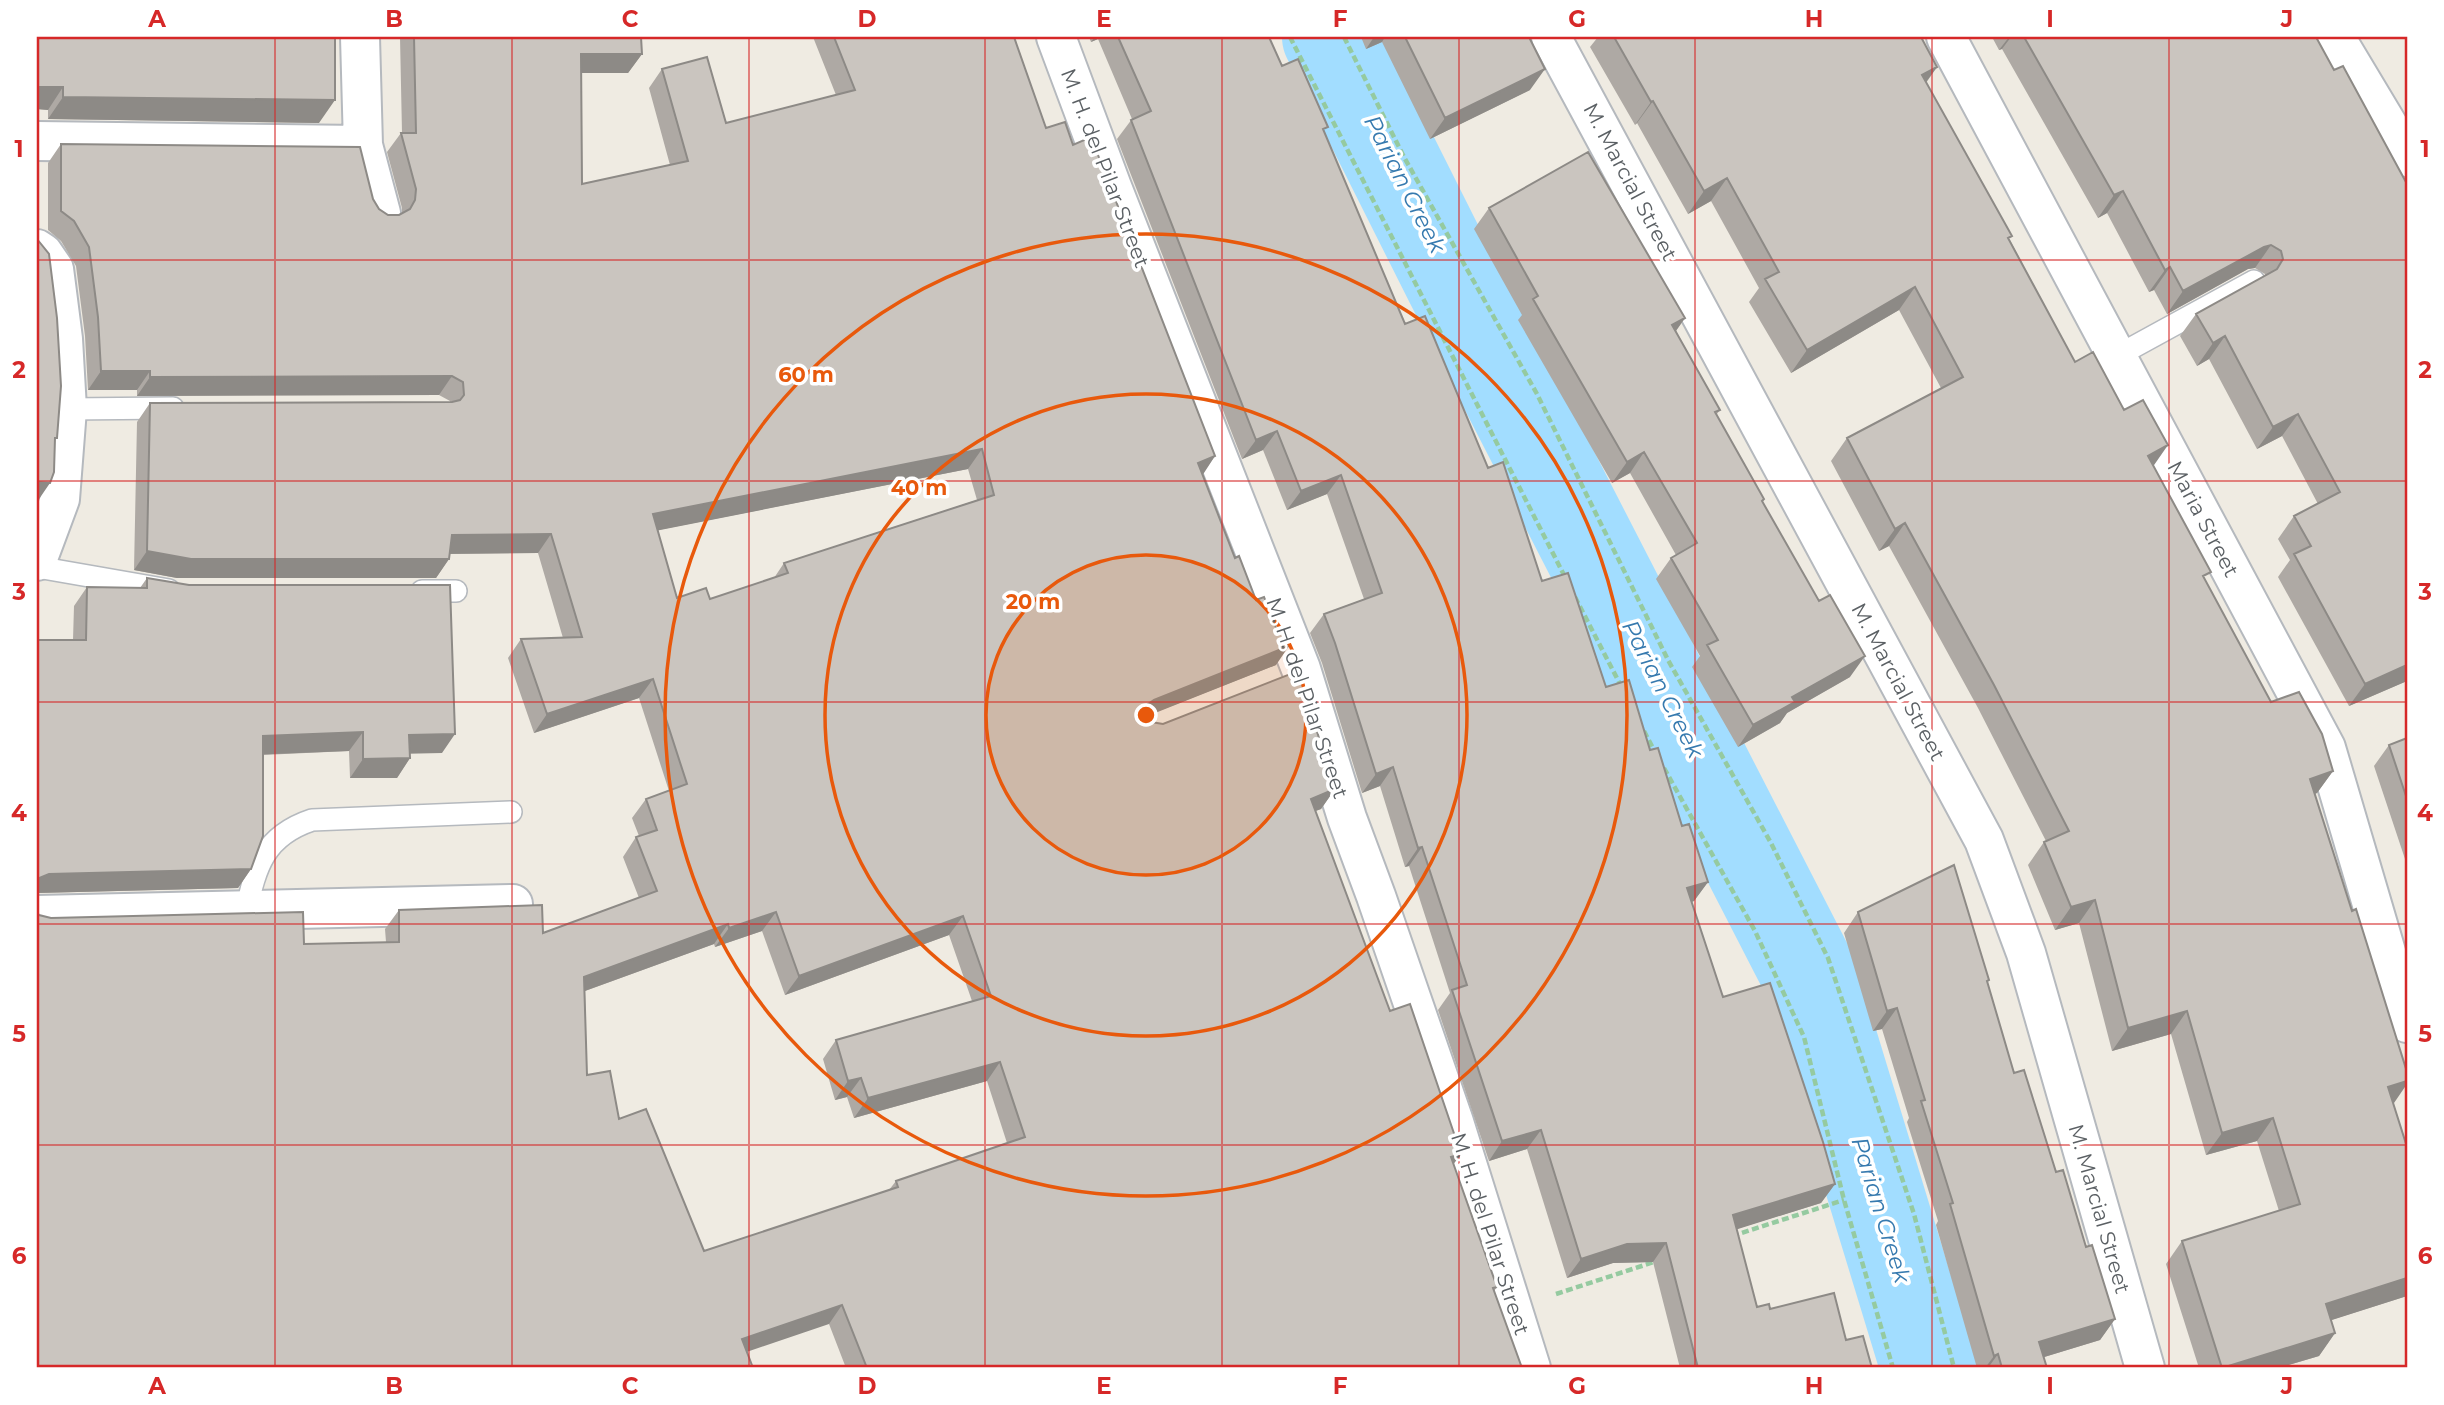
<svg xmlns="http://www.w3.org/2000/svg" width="2444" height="1405" viewBox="0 0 2444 1405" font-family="Montserrat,sans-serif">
<rect width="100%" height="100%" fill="#efebe2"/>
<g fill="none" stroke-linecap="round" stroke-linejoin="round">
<path stroke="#a2ddff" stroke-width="96" d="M1330,37L1453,282L1809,974L1929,1368"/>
<defs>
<path id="service" d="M2117,356L2254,281
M67,409L173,408
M37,567L169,590
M422,591H456
M246,911C256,866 264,836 312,820L511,812"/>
<path id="minor" d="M360,37L363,145L381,213
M1551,37L1984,840L2026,953L2145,1368
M1946,37L2326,748L2407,1023
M2335,37L2407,157
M37,141L363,145
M37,249L43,253L54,269L63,339L67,409L60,499L37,561
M37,915L513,904"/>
<path id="tertiary" d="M1056,37L1112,187L1301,669L1347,818L1376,896L1454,1122L1531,1368"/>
</defs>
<use href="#service" stroke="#b5b9be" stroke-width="24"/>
<use href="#minor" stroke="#b5b9be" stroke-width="42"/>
<use href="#tertiary" stroke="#b5b9be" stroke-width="42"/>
<path stroke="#95caa0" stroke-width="4.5" stroke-dasharray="7 3.5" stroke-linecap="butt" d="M1290,37L1565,577
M1344,37L1404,157L1537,394L1668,660L1771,843L1828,958L1914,1214L1954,1368
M1575,597L1621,686
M1644,731L1656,754
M1664,768L1755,931L1804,1037L1844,1200L1893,1368
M1732,1236L1844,1200
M1556,1294L1657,1261"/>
<use href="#service" stroke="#fff" stroke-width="21"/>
<use href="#minor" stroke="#fff" stroke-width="38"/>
<use href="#tertiary" stroke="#fff" stroke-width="38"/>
</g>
<path fill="#aea9a4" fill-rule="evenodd" d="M37,37L319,123L48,119V110L37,109Z
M400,37H641L642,54L628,73H581L582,184L670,165L649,88L662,69L726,123L836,95L813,37H1014L1046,128L1073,145L1215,456L1202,474L1276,665L1146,716L1151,722L1335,789L1321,809L1315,811L1390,1011L1453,1165L1497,1287L1494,1291L1522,1368H846L829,1324L39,915L51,918L304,944L386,942L385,929L399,910L543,933L639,898L623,857L636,837L639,836L632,818L646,799L669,791L639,698L534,733L508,658L521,639L563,638L538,553L450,554L449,559L436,578H177L134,570L137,422L150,403L450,402V401L439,395L137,396V390H88L85,336L76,266L61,241L48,230V163L61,144L373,199L379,209L388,215H399L402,214V208L387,152L401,133H402ZM968,469L977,500L784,563L774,578L710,599L677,598L658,530ZM762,931L785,995L949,935L972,1001L836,1040L823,1059L835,1100L847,1097L854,1118L987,1081L1007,1143L896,1181L889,1190L704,1251L619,1119L587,1075L585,991L714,944L715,947Z
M1089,37H1269L1282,66L1324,132L1405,324L1488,468L1542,581L1606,687L1650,750L1682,826L1708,882L1694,901L1692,902L1723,997L1835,1184L1821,1203L1736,1229L1757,1307L1770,1309L1846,1340L1872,1368H1680L1653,1262L1613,1263L1567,1278L1527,1149L1489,1161L1438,1010L1450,993L1409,866L1405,867L1380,786L1362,793L1322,663L1310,633L1324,614L1364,599L1327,494L1287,510L1263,450L1242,459L1117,139L1132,119L1098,39L1091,42Z
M1361,37H1529L1530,90L1430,139L1382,42L1366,49Z
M1598,37H1921L1937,67L1926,83L2075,362L2153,466L2205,580L2271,702L2333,771L2317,793L2314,794L2393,1103L2407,1296L2331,1320L2335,1333L2319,1356L2278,1368H2199L2166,1264L2182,1241L2279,1211L2257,1141L2206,1155L2171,1034L2112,1051L2079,923L2055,930L2028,865L2044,842L2046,841L1978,708L1889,546L1879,551L1831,461L1847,438L1941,388L1899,310L1791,373L1749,302L1759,288L1711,201L1688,214L1637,123L1635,125L1590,47Z
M1992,37H2316L2334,70L2407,184V681L2349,706L2278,577L2290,560L2278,539L2294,516L2318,504L2282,436L2257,449L2209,359L2197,366L2180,336L2196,314L2265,276V274L2255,268L2248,269L2167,314L2154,290L2149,292L2107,213L2098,218L2002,49L1999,50Z
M1489,208L1685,318L1676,331L1720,410L1716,415L1764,499L1762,502L1850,677L1787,713L1780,723L1738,747L1692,667L1700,656L1656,579L1671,558L1676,555L1630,473L1612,483L1518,320L1522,315L1474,229Z
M147,578L442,753H410V758L397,778H350L349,751L263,755L251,869L238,888L37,893V640H73L74,606L87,587L140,588Z
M2407,738V865L2374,766L2389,745Z
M1858,912L1989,980L1987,984L2014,1073L2056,1172L2115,1319L2100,1340L2044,1357L2047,1368H1977L1936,1225L1938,1221L1907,1122L1909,1118L1882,1029L1873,1031L1844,933Z"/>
<path fill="#8d8a86" d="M1095,37H1100L1098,39L1091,42Z
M1374,37H1385L1382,42L1366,49Z
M2009,37H2011L2002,49L1999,50Z
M581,54H642L628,73H568Z
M1937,67L1921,89L1922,75Z
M1545,69L1530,90L1430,139L1445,118Z
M37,87H63L48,110L37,109Z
M63,97L335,100L319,123L48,119Z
M1653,101L1637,123L1635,125L1651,102Z
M1727,178L1711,201L1688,214L1704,191Z
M2123,191L2107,213L2098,218L2114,195Z
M2271,245L2255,268L2248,269L2167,314L2183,291L2264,247Z
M2170,267L2154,290L2149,292L2165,270Z
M1915,287L1899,310L1791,373L1807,350Z
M1685,318L1670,339L1672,325Z
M2225,336L2209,359L2197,366L2213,343Z
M101,371H150L137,390H88Z
M452,376L439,395L137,396L150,377Z
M2298,414L2282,436L2257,449L2273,427Z
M1277,431L1263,450L1242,459L1256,440Z
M2168,445L2152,468L2148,456Z
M982,449L968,469L640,534L653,514Z
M1644,452L1630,473L1612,483L1627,462Z
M1215,456L1202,476L1198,463Z
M1341,475L1327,494L1287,510L1301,491Z
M37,482L50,483L37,502Z
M1905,523L1889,546L1879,551L1895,529Z
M551,534L538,553L438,554L452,535Z
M147,551L449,559L436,578H177L134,570Z
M1289,646L1276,665L1140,719L1148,704L1154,700Z
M1865,656L1850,677L1787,713L1780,723L1738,747L1753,725L1792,697Z
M2407,665V681L2349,706L2365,684Z
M653,679L639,698L534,733L547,714Z
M363,732L349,751L250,755L263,736Z
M455,734L442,753L396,754L409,735Z
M410,758L397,778H350L363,759Z
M1393,767L1380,786L1362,793L1376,774Z
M2333,771L2317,793L2294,802L2310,779Z
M1335,789L1321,809L1297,818L1311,799Z
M1422,847L1409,866L1405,867L1418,848Z
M251,869L238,888L37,893V880L39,878L49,874Z
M1708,882L1694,901L1674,907L1687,888Z
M2095,900L2079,923L2055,930L2071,907Z
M776,912L762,931L715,947L729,928Z
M963,916L949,935L785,995L799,976Z
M728,924L714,944L571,996L584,977Z
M1897,1008L1882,1029L1873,1031L1887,1011Z
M2187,1011L2171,1034L2112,1051L2128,1028Z
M1000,1062L987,1081L854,1118L868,1098Z
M861,1078L847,1097L835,1100L848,1081Z
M2407,1081V1084L2394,1103L2372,1110L2388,1087Z
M2273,1118L2257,1141L2206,1155L2222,1133Z
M1541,1130L1527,1149L1489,1161L1502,1141Z
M1461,1154L1447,1173L1451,1157Z
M1835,1184L1821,1203L1719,1235L1733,1215Z
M1666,1243L1653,1262L1613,1263L1567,1278L1581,1259L1627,1244Z
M2407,1278V1296L2310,1327L2326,1304Z
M842,1305L829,1324L729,1358L742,1339Z
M2115,1319L2100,1340L2025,1363L2039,1342Z
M2335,1333L2319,1356L2278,1368H2221Z
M1998,1354L1988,1368H1985L1994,1356Z"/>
<path fill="#cac5bf" stroke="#8d8a86" stroke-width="2" fill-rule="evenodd" d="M37,37H335V100L63,97V87H37Z
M414,37H641L642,54H581L582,184L688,161L662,69L707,57L726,123L855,90L834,37H1014L1046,128L1065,122L1073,145L1091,137L1215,456L1198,463L1235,558L1239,556L1256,600L1264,597L1277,630L1282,628L1289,646L1154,700L1148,704L1146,716L1151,722L1163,724L1298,671L1335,789L1311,799L1390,1011L1410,1004L1461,1154L1451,1157L1497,1287L1493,1288L1522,1368H867L842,1305L742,1339L753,1368H37V912L39,915L51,918L303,912L304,944L399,942V910L542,905L543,933L657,891L636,837L657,830L646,799L687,784L653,679L547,714L521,639L582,637L551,534L452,535L449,559H191L147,551L150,403L452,402L460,400L464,395L463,382L452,376L150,377V371H101L98,317L89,247L74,221L61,211V144L360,147L373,199L379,209L388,215H399L410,209L415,200L416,189L401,133H416ZM982,449L994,495L784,563L788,573L710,599L706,588L677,598L653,514ZM776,912L799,976L963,916L991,996L836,1040L848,1081L861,1078L868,1098L1000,1062L1025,1137L896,1181L898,1187L704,1251L646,1109L619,1119L610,1071L587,1075L584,977L728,924L729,928Z
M1118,37H1269L1282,66L1298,59L1328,127L1323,129L1405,324L1425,316L1488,468L1503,462L1542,581L1568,573L1606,687L1629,680L1650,750L1658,748L1682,826L1689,824L1708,882L1687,888L1723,997L1770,983L1823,1142L1835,1184L1733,1215L1757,1307L1769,1304L1770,1309L1834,1293L1846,1340L1863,1336L1872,1368H1698L1666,1243L1627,1244L1581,1259L1541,1130L1502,1141L1452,990L1467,985L1422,847L1418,848L1393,767L1376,774L1335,643L1324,614L1382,593L1341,475L1301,491L1277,431L1256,440L1131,120L1151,111Z
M1405,37H1529L1545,69L1445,118Z
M1614,37H1921L1937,67L1922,75L2012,236L2008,238L2075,362L2093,352L2124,410L2143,400L2168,445L2148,456L2211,572L2203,576L2271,702L2299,692L2322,734L2333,771L2310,779L2352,911L2356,909L2407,1072V1081L2388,1087L2407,1147V1278L2326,1304L2335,1333L2222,1368L2182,1241L2300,1204L2273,1118L2222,1133L2187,1011L2128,1028L2095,900L2071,907L2044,842L2069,831L1994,685L1905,523L1895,529L1847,438L1963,377L1915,287L1807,350L1765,279L1779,272L1727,178L1704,191L1653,101L1651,102Z
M2024,37H2316L2334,70L2343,66L2407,184V665L2365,684L2294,554L2311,546L2294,516L2340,492L2298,414L2273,427L2225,336L2213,343L2196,314L2277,269L2283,259L2281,251L2271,245L2264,247L2183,291L2170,267L2165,270L2123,191L2114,195Z
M1588,152L1685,318L1672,325L1720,410L1715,412L1764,499L1762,501L1819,601L1830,595L1865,656L1792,697L1795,702L1753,725L1707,645L1718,640L1671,558L1697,543L1644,452L1627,462L1533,299L1538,296L1489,208Z
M37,239L49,254L57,318L61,386L57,438H55L54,472L50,483L37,482Z
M147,578L189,585H450L455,734L409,735L410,758L363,759V732L263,736V836L251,869L49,874L39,878L37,880V640H86L87,587L147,588Z
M2407,738V799L2389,745Z
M1954,865L1989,980L1987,981L2014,1073L2024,1070L2056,1172L2063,1170L2086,1247L2092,1245L2115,1319L2039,1342L2047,1368H2002L1998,1354L1994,1356L1950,1204L1953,1203L1921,1101L1925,1100L1897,1008L1887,1011L1858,912Z"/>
<path fill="none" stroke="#d62828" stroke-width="2" stroke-opacity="0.55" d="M275,37V1368M512,37V1368M749,37V1368M985,37V1368M1222,37V1368M1459,37V1368M1695,37V1368M1932,37V1368M2169,37V1368M37,260H2407M37,481H2407M37,702H2407M37,924H2407M37,1145H2407"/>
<circle cx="1146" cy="715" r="160" fill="#e8590c" fill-opacity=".12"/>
<g fill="none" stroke="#e8590c" stroke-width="3.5">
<circle cx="1146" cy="715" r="160"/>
<circle cx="1146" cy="715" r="321"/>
<circle cx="1146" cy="715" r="481"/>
</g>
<g text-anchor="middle" stroke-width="7" stroke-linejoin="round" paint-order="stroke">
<g font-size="21" fill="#5b6064" stroke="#fff">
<text transform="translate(1105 168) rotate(69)" y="7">M. H. del Pilar Street</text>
<text transform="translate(1630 182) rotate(62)" y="7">M. Marcial Street</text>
<text transform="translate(2203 519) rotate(62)" y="7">Maria Street</text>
<text transform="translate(1898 682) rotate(62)" y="7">M. Marcial Street</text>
<text transform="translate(1307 698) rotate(71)" y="7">M. H. del Pilar Street</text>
<text transform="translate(2099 1209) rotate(74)" y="7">M. Marcial Street</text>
<text transform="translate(1490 1234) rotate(72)" y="7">M. H. del Pilar Street</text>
</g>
<g font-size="23" font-style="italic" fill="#367aaf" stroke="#fff">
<text transform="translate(1405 184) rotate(63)" y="8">Parian Creek</text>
<text transform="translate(1663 689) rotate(63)" y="8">Parian Creek</text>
<text transform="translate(1881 1210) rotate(73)" y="8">Parian Creek</text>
</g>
</g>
<circle cx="1146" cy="715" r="10" fill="#e8590c" stroke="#fff" stroke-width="3.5"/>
<g font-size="21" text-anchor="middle" font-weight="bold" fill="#e8590c" stroke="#fff" stroke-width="7" stroke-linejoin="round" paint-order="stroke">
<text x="806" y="382">60 m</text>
<text x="919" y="495">40 m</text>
<text x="1033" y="609">20 m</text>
</g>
<rect width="2444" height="1405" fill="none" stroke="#ffffff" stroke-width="77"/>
<rect x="38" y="38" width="2368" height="1328" fill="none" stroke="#d62828" stroke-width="2.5"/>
<g font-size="23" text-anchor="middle" font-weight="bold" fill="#d62828">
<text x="157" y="27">A</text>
<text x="394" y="27">B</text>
<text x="630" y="27">C</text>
<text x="867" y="27">D</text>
<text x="1104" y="27">E</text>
<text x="1340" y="27">F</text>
<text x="1577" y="27">G</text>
<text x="1814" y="27">H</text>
<text x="2050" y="27">I</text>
<text x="2287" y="27">J</text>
<text x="19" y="157">1</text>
<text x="2425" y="157">1</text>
<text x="19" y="378">2</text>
<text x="2425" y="378">2</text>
<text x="19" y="600">3</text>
<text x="2425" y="600">3</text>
<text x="19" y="821">4</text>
<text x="2425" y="821">4</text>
<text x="19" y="1042">5</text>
<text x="2425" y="1042">5</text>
<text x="19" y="1264">6</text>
<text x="2425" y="1264">6</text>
<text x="157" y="1394">A</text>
<text x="394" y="1394">B</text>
<text x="630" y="1394">C</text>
<text x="867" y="1394">D</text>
<text x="1104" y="1394">E</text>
<text x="1340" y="1394">F</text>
<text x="1577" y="1394">G</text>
<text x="1814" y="1394">H</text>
<text x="2050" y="1394">I</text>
<text x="2287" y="1394">J</text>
</g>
</svg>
